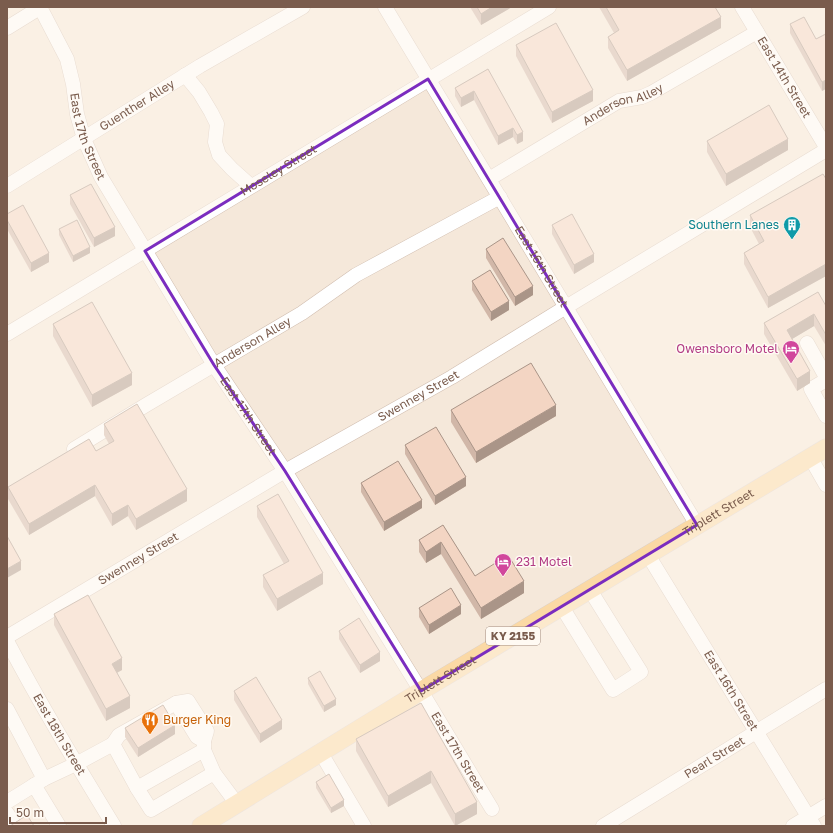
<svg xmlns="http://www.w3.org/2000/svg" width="833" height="833" viewBox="0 0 833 833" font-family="'Golos Text',sans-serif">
<rect width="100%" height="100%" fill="#fdf6ec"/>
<path fill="#f5e8da" d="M7,7H826V826H7Z"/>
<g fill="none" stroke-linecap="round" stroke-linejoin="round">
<defs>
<g id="minor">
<path id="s1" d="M40,7L67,59L73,84L77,114L84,139L101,177L214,365L285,471L421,691L492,809"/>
<path id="s2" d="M385,7L697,525"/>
<path id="s3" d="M742,7L826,147"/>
<path d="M7,28L41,7"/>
<path d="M185,75L199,92L211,112L217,124L215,142L219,155L232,169L251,186"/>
<path id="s4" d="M489,179L619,101L642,97L651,93L757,32"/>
<path id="s5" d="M7,186L200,66L303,7"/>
<path id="s6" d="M7,334L549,7"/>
<path d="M807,343L826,377"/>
<path d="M826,380L811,389L826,416"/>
<path id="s7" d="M74,449L146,405L302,313L356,275L500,197"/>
<path d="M810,457L826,485"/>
<path id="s8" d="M648,555L814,826"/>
<path d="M562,607L613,690L641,672L590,590"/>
<path id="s9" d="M7,637L285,471L452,377L566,307L826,150"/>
<path id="s10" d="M7,641C40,704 77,765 114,826"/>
<path d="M176,703L188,701L207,731L204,741"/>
<path d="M7,709L44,779"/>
<path d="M113,744L119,735L176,703L197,737L204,741V750"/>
<path d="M321,753L364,826"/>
<path d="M34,785L59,826"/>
<path d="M137,788L151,810L214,773"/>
<path d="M7,802L44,779L76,764L113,744L137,788L204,750L214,773L237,804"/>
<path d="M7,813L15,826"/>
<path id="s11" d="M603,826L826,689"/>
<path d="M793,826L826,806"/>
</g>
<g id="major">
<path id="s12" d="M201,826L421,691L826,448"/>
</g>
</defs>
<use href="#minor" stroke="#d1beb0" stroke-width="15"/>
<use href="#major" stroke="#dad1cd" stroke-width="19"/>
<use href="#minor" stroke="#fff" stroke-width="14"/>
<use href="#major" stroke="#fbd9a5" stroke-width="18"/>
</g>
<path fill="#d1b7a8" d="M470,7H512L481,25Z
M599,7H715L721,28L627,81L608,48V37L614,33Z
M790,24L816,39L826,33L822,91L790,33Z
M516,45L593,101L552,123L516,56Z
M488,69L523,141L517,144L513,137L498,145L474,100L461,107L455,96V88Z
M707,141L788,150L726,186L707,152Z
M826,179V276L768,308L744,264V253L759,244L750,227V215Z
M70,195L115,236L94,247L70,204Z
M7,214L49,262L31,272L7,229Z
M552,225L594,262L574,274L552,234Z
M59,229L90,253L73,262L59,235Z
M486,249L533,295L515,306L486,258Z
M472,281L509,310L491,321L472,290Z
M826,306V346L814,326L792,339L810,383L797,391L764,334V323Z
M53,324L132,385L92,407L53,336Z
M451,410L556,416L476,463L451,422Z
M104,424L187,501L136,530L128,516L112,526L95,496L29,535L8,499V487L96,451L109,444L104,435Z
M405,445L466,486L435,505L405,454Z
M361,483L422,508L384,531L361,492Z
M257,506L323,584L277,611L263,587V575L284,564L257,517Z
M443,525L475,576L524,593L481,619L441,554L426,563L419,552V540Z
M419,608L461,614L429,634L419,617Z
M54,614L122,670L117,673L130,708L106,721L54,625Z
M339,631L380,661L360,673L339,639Z
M308,678L336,705L324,712L308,684Z
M234,691L282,729L260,743L234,700Z
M421,703L477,814L455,826L431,783L388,807L356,751V739Z
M125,728L175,734L138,757L125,737Z
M316,782L344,806L331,813L316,788Z"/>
<path fill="#aa9588" d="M492,7H512L481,25V14Z
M721,17V28L627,81V70Z
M826,80V89L822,91V82Z
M593,90V101L552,123V112Z
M474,91V100L461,107V98Z
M513,128V137L498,145V136Z
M523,132V141L517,144V135Z
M788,139V150L726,186V174Z
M115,227V236L94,247V238Z
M90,247V253L73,262V256Z
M49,253V262L31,272V263Z
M594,254V262L574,274V265Z
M826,264V276L768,308V297Z
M533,286V295L515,306V297Z
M509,301V310L491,321V312Z
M814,314V326L787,342V330Z
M810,371V383L797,391V379Z
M132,373V385L92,407V395Z
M556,405V416L476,463V452Z
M466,477V486L435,505V496Z
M95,485V496L29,535V524Z
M187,489V501L136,530V519Z
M422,500V508L384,531V522Z
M128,505V516L112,526V514Z
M441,542V554L426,563V552Z
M21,561V570L7,578V569Z
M323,573V584L277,611V599Z
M524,581V593L481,619V608Z
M461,605V614L429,634V625Z
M380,652V661L360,673V665Z
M122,658V670L112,675V664Z
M130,696V708L106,721V709Z
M336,699V705L324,712V706Z
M282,720V729L260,743V734Z
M175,725V734L138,757V748Z
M431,771V783L388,807V796Z
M344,800V806L331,813V808Z
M477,802V814L455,826V814Z"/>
<path fill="#f3d5c3" stroke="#aa9588" d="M477,7H492L481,14Z
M606,7H715L721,17L627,70L608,37L619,30Z
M804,17L816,39L826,34V80L822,82L790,24Z
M556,23L593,90L552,112L516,45Z
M488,69L523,132L517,135L513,128L498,136L474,91L461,98L455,88Z
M769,105L788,139L726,174L707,141Z
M823,174L826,179V264L768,297L744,253L764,241L750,215Z
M91,184L115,227L94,238L70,195Z
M23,205L49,253L31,263L7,220V214Z
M572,214L594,254L574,265L552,225Z
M77,220L90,247L73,256L59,229Z
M503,238L533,286L515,297L486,249Z
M490,270L509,301L491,312L472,281Z
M818,292L826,306V335L814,314L787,330L810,371L797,379L764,323Z
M92,302L132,373L92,395L53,324Z
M531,363L556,405L476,452L451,410Z
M137,404L187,489L136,519L128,505L112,514L95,485L29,524L8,487L89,439L96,451L114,441L104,424Z
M436,427L466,477L435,496L405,445Z
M398,461L422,500L384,522L361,483Z
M278,494L323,573L277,599L263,575L289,561L257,506Z
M443,525L475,576L508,555L524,581L481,608L441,542L426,552L419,540Z
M7,536L21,561L7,569Z
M451,588L461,605L429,625L419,608Z
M88,595L122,658L112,664L130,696L106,709L54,614Z
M359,618L380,652L360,665L339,631Z
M320,671L336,699L324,706L308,678Z
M256,677L282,720L260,734L234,691Z
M421,703L477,802L455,814L431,771L388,796L356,739Z
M163,705L175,725L138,748L125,728Z
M329,774L344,800L331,808L316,782Z
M27,815L34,826H10Z"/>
<path d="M0 0H833V833H0ZM428,79L697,525L421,691L285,471L214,365L145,251Z" fill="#fdf6ec" fill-opacity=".55" fill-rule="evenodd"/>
<path fill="none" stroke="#7b2cbf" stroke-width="3" stroke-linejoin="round" d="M428,79L697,525L421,691L285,471L214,365L145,251Z"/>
<defs>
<symbol id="building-pin" viewBox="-11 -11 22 30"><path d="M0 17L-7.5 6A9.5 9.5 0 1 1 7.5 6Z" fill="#0f9aa8" stroke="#fffaf3"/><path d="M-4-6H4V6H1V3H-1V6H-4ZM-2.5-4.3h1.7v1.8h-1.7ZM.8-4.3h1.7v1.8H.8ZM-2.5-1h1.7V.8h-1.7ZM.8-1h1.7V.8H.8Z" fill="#fff"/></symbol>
<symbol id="hotel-pin" viewBox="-11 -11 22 30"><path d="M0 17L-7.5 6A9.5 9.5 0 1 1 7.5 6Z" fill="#d1479c" stroke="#fffaf3"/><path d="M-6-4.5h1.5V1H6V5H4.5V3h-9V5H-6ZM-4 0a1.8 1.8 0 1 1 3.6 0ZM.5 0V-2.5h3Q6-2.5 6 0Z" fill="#fff"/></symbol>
<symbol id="restaurant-pin" viewBox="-11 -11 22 30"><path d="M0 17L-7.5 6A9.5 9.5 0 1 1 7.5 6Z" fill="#e8710a" stroke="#fffaf3"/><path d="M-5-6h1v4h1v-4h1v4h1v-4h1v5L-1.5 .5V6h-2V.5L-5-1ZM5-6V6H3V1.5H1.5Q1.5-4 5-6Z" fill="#fff"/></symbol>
</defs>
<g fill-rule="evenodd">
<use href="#building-pin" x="782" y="215" width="20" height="27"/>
<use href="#hotel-pin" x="781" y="339" width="20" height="27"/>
<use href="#hotel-pin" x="493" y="552" width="20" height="27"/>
<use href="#restaurant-pin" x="140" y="710" width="20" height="27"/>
</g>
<g text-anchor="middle" stroke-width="3" stroke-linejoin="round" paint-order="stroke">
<rect fill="#fffaf3" stroke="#a28b7f" stroke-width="1" x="486" y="627" width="54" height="18" rx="3"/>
<g font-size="11" font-weight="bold" fill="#7a5c4d">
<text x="513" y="640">KY 2155</text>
</g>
<g font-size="12" fill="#7a5c4d" stroke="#fffaf3">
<text dy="4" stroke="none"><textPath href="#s3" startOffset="82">East 14th Street</textPath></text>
<text dy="4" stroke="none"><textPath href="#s5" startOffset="153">Guenther Alley</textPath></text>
<text dy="4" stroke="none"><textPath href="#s4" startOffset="154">Anderson Alley</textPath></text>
<text dy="4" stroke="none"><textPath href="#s1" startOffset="139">East 17th Street</textPath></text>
<text dy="4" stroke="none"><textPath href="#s6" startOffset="317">Moseley Street</textPath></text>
<text dy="4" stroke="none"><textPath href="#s2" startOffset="303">East 16th Street</textPath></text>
<text dy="4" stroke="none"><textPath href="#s7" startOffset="208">Anderson Alley</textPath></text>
<text dy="4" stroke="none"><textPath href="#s9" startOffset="477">Swenney Street</textPath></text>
<text dy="4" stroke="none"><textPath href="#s1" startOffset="463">East 17th Street</textPath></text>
<text dy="4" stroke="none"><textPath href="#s12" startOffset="605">Triplett Street</textPath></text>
<text dy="4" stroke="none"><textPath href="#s9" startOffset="153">Swenney Street</textPath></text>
<text dy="4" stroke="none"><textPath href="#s12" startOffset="281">Triplett Street</textPath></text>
<text dy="4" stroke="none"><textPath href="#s8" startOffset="159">East 16th Street</textPath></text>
<text dy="4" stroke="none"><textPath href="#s10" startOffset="107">East 18th Street</textPath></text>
<text dy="4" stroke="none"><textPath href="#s1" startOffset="859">East 17th Street</textPath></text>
<text dy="4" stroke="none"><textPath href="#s11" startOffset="131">Pearl Street</textPath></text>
</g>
<g font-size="12" fill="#0d838f" stroke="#fffaf3" text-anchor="end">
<text x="779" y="229">Southern Lanes</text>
</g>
<g font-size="12" fill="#b23c85" stroke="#fffaf3" text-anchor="end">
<text x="778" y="353">Owensboro Motel</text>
<text x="516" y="566" text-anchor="start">231 Motel</text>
</g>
<g font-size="12" fill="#c56008" stroke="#fffaf3" text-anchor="start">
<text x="163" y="724">Burger King</text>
</g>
</g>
<rect width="833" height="833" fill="none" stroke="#7a5c4d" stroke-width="16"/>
<path d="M10 817v6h96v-6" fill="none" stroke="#7a5c4d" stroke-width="2"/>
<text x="16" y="817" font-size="12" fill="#7a5c4d" stroke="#fffaf3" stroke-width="3" paint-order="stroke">50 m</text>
</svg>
